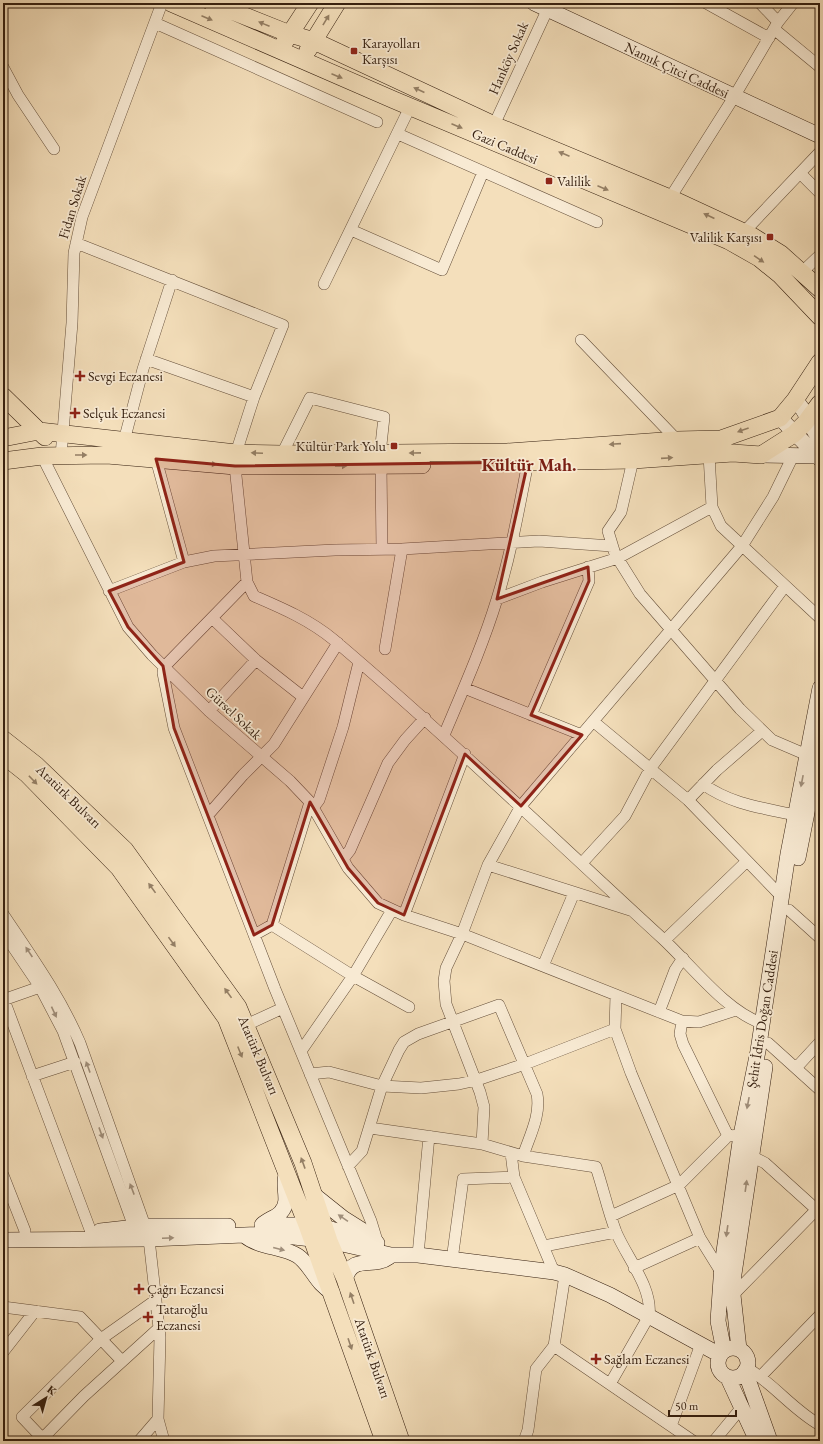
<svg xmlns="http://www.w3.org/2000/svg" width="823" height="1444" viewBox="0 0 823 1444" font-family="'EB Garamond',serif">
<rect width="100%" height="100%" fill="#f4dfbb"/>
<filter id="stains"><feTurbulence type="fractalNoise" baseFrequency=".005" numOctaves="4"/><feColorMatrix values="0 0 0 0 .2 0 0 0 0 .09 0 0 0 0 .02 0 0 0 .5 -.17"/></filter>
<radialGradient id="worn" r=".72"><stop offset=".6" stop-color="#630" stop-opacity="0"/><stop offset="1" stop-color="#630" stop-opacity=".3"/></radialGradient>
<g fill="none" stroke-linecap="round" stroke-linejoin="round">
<defs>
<path id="street" d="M706,3L769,38
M760,3L778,22
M155,23L377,122
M774,29L820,67
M3,67L18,95L54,149
M494,125L550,4
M398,134L597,222
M800,173L820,193
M670,198L734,97L778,22L793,3
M351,230L442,270L483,172
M744,232L820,152
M76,243L283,325L254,397L236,453
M801,273L820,255
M324,284L410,107
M581,340L677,440
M146,359L254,397
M124,441L143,369L172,280
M282,454L310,398L384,417L380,454
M709,455L712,507L721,526L820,618
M42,456L128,627L152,655L209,711L290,781L310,802L348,868L378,903L404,915L462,934L682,1021L699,1022L736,1010
M61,456L72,323L74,253L82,217L162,3
M156,459L184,562
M633,460L621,512L608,531L615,554L640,594L740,709L772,740L807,755
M235,466L247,582L254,596C282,608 310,620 334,640C447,736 554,839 663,939C692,966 725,1010 761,1023
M381,466L382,549
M247,582L164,667L163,673L174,728L275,989L371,1221L378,1244
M109,591L184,562L214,556L335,550L402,549L539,541L612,546
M497,599L542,582L618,558L712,507
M212,618L256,660L303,697
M385,649L402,549
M464,688L582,735
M209,711L256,660
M531,715L589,581L588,567
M594,722L688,800L782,897
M444,735C463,690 483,645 497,599C511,554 519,508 528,462
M703,784C730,804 763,808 795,815
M688,800L717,770L762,731
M310,802L272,925L353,976L409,1007
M313,808L319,800L343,727L359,662
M208,815L243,775L274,744L338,643
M343,859L350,850L388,763L405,740L425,718
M582,863L625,816L650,769L785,586
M488,865L630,910
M789,910L820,938
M3,914C31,956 60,996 80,1043L145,1226
M404,915L465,754
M3,932L40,987L63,1031L134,1227
M254,935L272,925
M665,940L747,861
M543,966L574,893
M616,995L615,1029L631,1073L700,1238L721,1272
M3,1000L40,987
M4,1000L91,1232
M659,1012L675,970L683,958
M682,1021L680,1034L683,1044L728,1136
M246,1025L283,1008
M768,1043L820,1090
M301,1051L353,976L392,910
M796,1068L820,1042
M310,1074L329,1072L382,1086L421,1088L459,1084L477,1080L525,1064L615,1029
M32,1076L75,1062
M370,1128L482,1144L523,1156L596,1167C603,1188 608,1211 616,1232C627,1258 653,1288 649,1316L610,1384
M482,1144L484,1107L480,1092L446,1004L444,981L446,968L462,934L488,865L521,806L742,546L773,497L793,456
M511,1153L514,1177L554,1272
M751,1156L765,1163L817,1210
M348,1166L362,1151L382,1086L399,1050L404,1042L418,1034L499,1005L537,1094C541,1115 530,1135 523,1156
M3,1175L25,1231
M611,1216L679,1185L728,1136L741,1135
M149,1239L160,1337L158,1419L164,1441
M544,1246L616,1232
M418,1255L429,1136
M452,1260L463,1179L514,1177
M634,1268L700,1238
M565,1275L554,1346L693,1441
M733,1295L820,1206
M3,1307L80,1317L122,1361
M3,1352L35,1311
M747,1368C774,1384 793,1410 820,1425
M761,1376L820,1315
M671,1426L701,1344
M42,1438L22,1417L101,1339L156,1300
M40,1441L84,1396L159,1328
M139,1441L158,1419
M524,1441L528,1430L536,1369L554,1346
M714,1441L742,1407"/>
<path id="secondary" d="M534,3L820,136
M795,400C810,414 808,427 820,438
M780,418L820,459
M761,455L816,456
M798,858L820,747
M313,1194L343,1218L362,1230L371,1239
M262,1225C268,1219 276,1218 281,1212C291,1201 282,1188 286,1175
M266,1225H307L324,1227L377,1243
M100,1231L145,1226H228
M245,1236C260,1248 282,1246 298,1256C312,1266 316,1284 332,1292
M3,1240L149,1239L268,1234L329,1241L391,1255H418L554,1272L565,1275L610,1295L720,1355
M345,1279C353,1253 373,1269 389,1257
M718 1363a15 15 0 1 1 30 0a15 15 0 1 1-30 0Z
M739,1349L733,1295L734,1274L765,1067
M724,1351L718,1321L722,1265L741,1135L758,1051L788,854L820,688
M745,1371L770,1441
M728,1378L757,1441"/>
<path id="primary" d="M171,3L394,100L729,241L759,258L780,275L820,317
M212,3L290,34L314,41L494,125L670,198L752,236L781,254L820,289
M284,43L310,3
M308,50L337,3
M3,396L45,437
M3,438L39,431L236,453L282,454L507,452L677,440L721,439L780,418L795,400L820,362
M3,461L42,456L107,455L235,466L422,465
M514,462L633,460L733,453L761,455L794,434L805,423L820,403
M3,739L36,765L125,850L238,1007L303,1163L329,1241L345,1279L401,1441
M3,755L27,774L119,868L226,1018L307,1225L384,1441"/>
</defs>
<use href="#street" stroke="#654f3a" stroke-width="12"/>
<use href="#secondary" stroke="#351f0f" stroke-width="16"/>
<use href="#primary" stroke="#351f0f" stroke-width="18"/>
<use href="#street" stroke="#f8ead3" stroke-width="11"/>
<use href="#secondary" stroke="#f8ead3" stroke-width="15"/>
<use href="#primary" stroke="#f4dfbb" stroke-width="17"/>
</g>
<defs><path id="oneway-solid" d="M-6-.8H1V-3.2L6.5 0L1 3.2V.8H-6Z"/></defs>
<g fill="#947f65">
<use href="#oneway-solid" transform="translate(207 18) rotate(23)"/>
<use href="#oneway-solid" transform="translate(326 20) rotate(-59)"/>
<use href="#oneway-solid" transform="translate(264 24) rotate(-158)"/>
<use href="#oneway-solid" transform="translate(337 76) rotate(23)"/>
<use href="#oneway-solid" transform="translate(419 90) rotate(-155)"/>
<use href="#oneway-solid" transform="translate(457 126) rotate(23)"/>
<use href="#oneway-solid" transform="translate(564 154) rotate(-157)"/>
<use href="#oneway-solid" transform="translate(603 188) rotate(23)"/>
<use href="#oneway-solid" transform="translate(709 216) rotate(-155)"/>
<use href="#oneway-solid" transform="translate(759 259) rotate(34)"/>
<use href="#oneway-solid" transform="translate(743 430) rotate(160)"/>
<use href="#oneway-solid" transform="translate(615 444) rotate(176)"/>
<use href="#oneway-solid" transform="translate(257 453) rotate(-178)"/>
<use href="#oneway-solid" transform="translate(415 453) rotate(179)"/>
<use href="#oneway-solid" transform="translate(81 455)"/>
<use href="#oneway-solid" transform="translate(667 458) rotate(-4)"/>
<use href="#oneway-solid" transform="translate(211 464) rotate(5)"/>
<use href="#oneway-solid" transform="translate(341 466)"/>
<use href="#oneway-solid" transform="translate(33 780) rotate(46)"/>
<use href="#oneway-solid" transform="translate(152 888) rotate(-126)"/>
<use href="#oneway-solid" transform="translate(172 942) rotate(54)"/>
<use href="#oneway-solid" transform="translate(228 993) rotate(-126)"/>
<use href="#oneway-solid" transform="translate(240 1052) rotate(68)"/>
<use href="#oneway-solid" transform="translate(303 1163) rotate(-110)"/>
<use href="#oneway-solid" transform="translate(352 1298) rotate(-109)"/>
<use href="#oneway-solid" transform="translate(350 1344) rotate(71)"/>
</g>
<g fill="#a08f7b">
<use href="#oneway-solid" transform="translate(802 781) rotate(101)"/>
<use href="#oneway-solid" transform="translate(29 952) rotate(-124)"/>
<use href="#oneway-solid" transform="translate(54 1012) rotate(65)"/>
<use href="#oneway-solid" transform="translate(88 1067) rotate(-110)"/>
<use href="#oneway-solid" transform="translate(748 1103) rotate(101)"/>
<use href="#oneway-solid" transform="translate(101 1133) rotate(70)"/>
<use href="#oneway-solid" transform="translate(746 1186) rotate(-82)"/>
<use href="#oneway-solid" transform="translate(132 1189) rotate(-111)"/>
<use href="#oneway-solid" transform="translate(343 1218) rotate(-146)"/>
<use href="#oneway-solid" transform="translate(727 1231) rotate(98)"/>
<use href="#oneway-solid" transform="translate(168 1238) rotate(-2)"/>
<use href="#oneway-solid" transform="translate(279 1249) rotate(14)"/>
</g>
<path fill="#8f2418" fill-opacity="0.2" stroke="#8f2418" stroke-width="3" stroke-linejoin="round" d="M156,459L235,466L528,462L497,599L588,567L589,581L531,715L582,735L521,806L465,754L404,915L378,903L348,868L310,802L272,925L254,935L174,728L163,666L128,627L109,591L184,562Z"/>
<g fill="#8f2418" stroke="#f8ead3" stroke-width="1.5">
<rect x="350" y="47" width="8" height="8" rx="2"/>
<rect x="545" y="177" width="8" height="8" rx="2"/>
<rect x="766" y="233" width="8" height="8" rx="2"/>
<path d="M78 370h4v4h4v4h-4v4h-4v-4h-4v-4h4z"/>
<path d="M73 407h4v4h4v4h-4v4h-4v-4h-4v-4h4z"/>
<rect x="390" y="442" width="8" height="8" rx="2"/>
<path d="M137 1283h4v4h4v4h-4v4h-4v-4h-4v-4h4z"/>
<path d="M146 1311h4v4h4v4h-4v4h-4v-4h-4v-4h4z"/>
<path d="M594 1353h4v4h4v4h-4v4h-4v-4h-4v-4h4z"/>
</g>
<g text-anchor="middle" stroke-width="3.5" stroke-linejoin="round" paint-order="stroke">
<g font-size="14" fill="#351f0f" stroke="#f8ead3" text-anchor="start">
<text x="362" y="48">Karayolları<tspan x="362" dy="16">Karşısı</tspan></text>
<text x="557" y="186">Valilik</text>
<text x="762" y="242" text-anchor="end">Valilik Karşısı</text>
<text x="88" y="381">Sevgi Eczanesi</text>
<text x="83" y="418">Selçuk Eczanesi</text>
<text x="386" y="451" text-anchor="end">Kültür Park Yolu</text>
<text x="147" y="1294">Çağrı Eczanesi</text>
<text x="156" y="1314">Tataroğlu<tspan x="156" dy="16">Eczanesi</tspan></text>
<text x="604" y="1364">Sağlam Eczanesi</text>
</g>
<g font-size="14" fill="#351f0f" stroke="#f8ead3">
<text transform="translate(508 58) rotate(-66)" y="5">Hanköy Sokak</text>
<text transform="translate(677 70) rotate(25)" y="5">Namık Çitci Caddesi</text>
<text transform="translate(505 146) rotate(23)" y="5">Gazi Caddesi</text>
<text transform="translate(72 207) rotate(-73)" y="5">Fidan Sokak</text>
<text transform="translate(234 713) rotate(43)" y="5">Gürsel Sokak</text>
<text transform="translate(69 796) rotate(44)" y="5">Atatürk Bulvarı</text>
<text transform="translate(762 1019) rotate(-81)" y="5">Şehit İdris Doğan Caddesi</text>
<text transform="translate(259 1055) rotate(67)" y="5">Atatürk Bulvarı</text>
<text transform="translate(373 1358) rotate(71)" y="5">Atatürk Bulvarı</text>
</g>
<g font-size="18" font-weight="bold" fill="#7a1f14" stroke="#f8ead3">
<text x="529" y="471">Kültür Mah.</text>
</g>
</g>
<rect width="823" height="1444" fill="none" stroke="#f4dfbb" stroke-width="16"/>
<rect x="4" y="4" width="815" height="1436" fill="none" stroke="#351f0f" stroke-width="2"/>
<rect x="8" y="8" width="807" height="1428" fill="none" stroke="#351f0f"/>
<g transform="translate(46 1398) rotate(37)" stroke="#f8ead3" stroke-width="3" paint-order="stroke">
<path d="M0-3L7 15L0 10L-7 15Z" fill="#351f0f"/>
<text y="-6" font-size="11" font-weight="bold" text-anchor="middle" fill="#351f0f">K</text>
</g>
<path d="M669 1410v6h67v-6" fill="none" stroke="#351f0f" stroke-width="2"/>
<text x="675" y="1410" font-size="12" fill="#351f0f" stroke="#f8ead3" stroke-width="3" paint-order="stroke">50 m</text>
<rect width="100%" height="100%" filter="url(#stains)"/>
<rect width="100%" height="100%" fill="url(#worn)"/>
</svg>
